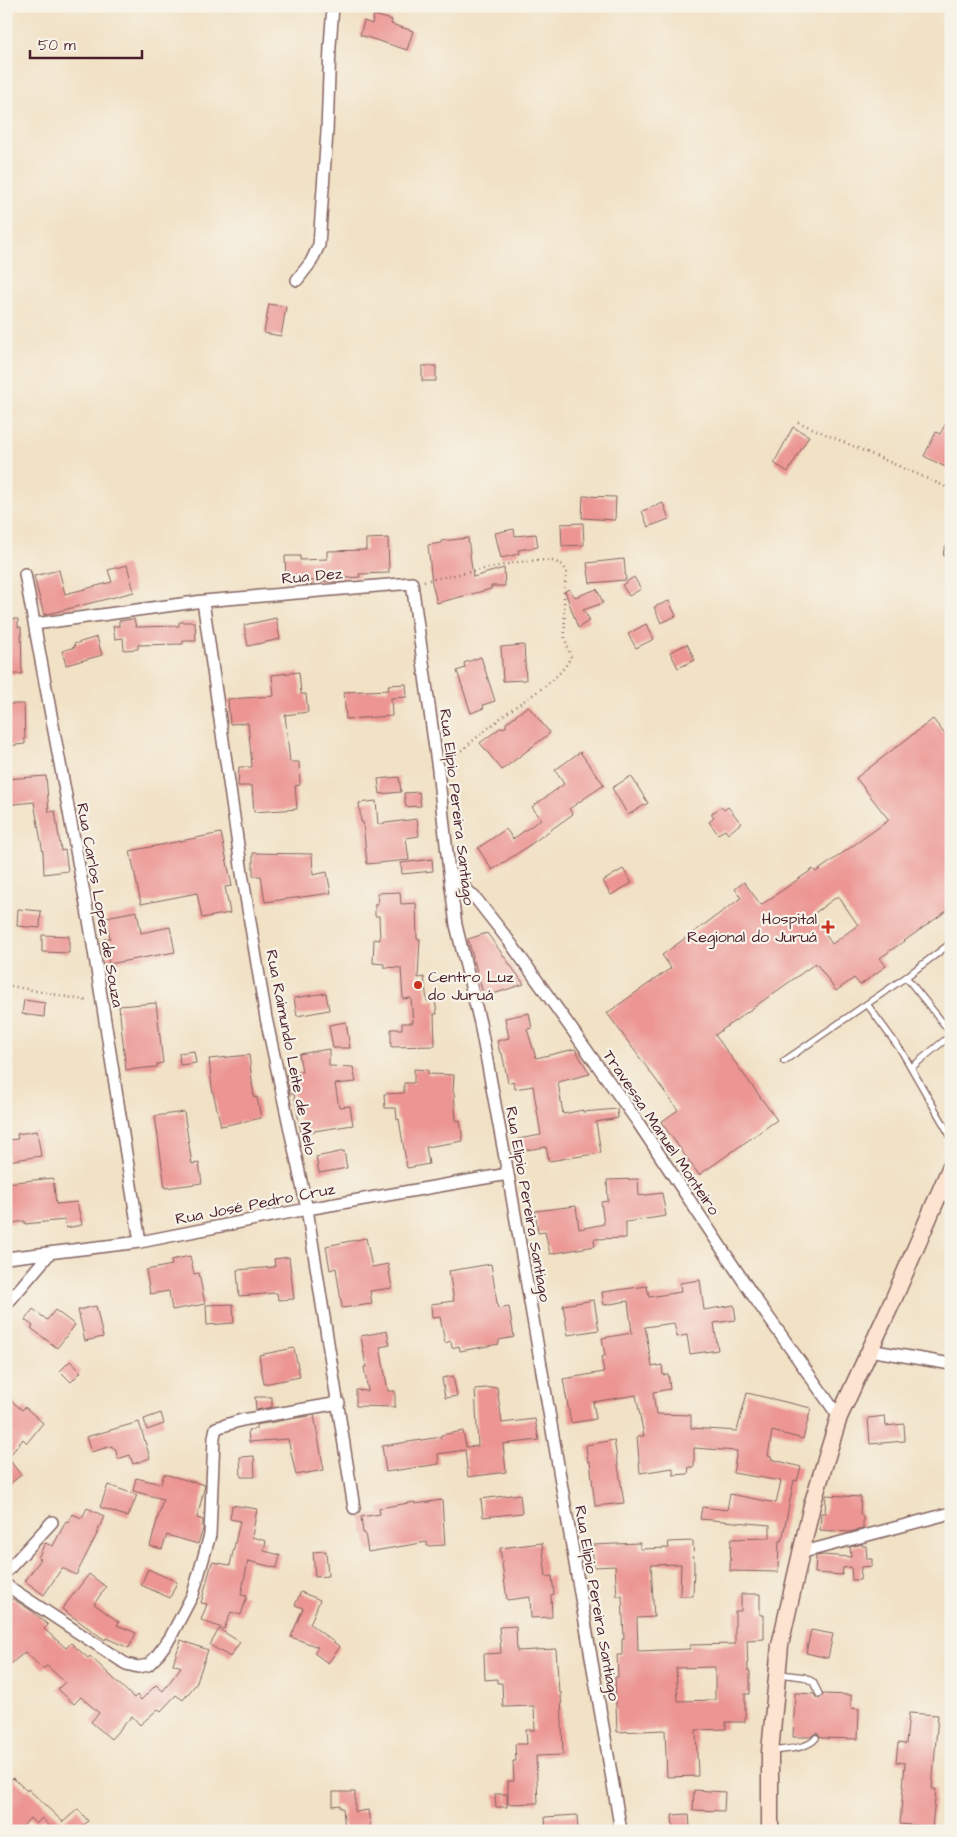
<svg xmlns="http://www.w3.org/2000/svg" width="957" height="1837" viewBox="0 0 957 1837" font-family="'Architects Daughter',sans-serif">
<rect width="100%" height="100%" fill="#f7f3e8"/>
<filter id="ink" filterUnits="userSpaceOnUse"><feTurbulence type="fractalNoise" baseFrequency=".02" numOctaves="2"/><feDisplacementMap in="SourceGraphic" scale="10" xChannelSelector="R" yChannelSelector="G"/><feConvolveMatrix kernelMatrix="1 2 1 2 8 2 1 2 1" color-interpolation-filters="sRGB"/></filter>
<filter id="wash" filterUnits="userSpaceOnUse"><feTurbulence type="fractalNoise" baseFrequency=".0096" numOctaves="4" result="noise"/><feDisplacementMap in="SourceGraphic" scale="20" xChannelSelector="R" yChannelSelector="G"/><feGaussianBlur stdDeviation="1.12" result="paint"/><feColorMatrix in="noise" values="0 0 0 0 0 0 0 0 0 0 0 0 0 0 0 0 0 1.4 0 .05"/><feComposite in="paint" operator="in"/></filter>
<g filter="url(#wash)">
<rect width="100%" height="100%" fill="#f1e1c5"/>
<g id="blocks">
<path fill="#ec9593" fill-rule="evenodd" d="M374,15L392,20L391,24L413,31L407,50L360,35L364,21L372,24Z
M269,304L286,307L281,336L264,333Z
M422,366H436V381H422Z
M951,414V470L924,456L936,432L940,434Z
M793,427L809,436L788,472L774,463Z
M583,496L616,497L615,520L582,518Z
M663,503L669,519L648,527L642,511Z
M583,523L584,545L562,546L561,524Z
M514,529L515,536L536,534L538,547L518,550L519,554L501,558L495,533Z
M388,538L389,573L359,574L360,577L345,578V581L342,582L286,580L285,556H300V560L327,559V551L366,550V539Z
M468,538L473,577L504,568L505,586H491V589L437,603L432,583L428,545L441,543V541Z
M624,559L626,580L590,583L587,563Z
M127,565L134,592L44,615L34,576L59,570L65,594L112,582L108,570Z
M634,577L641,589L629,596L622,585Z
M569,589L575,597L597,589L603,603L583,610L590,620L578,628L565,591Z
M669,601L676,616L661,623L654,607Z
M276,618L280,639L248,646L244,625Z
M6,619H18V627H21L22,674H6Z
M134,619L136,627L179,626V622H195L196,641H183V644L138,645V649L124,650L123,638L115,639L113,626H119V621Z
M646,624L654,639L636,648L628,634Z
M97,637L102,655L66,665L62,651L75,647L74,644Z
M687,644L695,660L678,668L670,652Z
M524,645L526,680L503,681L501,647Z
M481,657L495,701L483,705L484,708L471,713L457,671L465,668L464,663Z
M299,672L301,694H306L308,712L285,715L290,762H299L300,785L295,786L297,809L254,812L252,786H238L239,767H252L248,723L230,724L228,699L274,696L272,675Z
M406,684L407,697L391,698L392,716L346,719L344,692L389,690L388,685Z
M6,704H24L25,744L6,746Z
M528,706L550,733L502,770L480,743L500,728L506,727V723Z
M933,719L951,742V795L946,799L951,806V908L880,958L886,966L860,985L854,978L836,991L816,963L715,1035L777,1120L699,1175L661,1122L678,1110L607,1013L671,968L662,955L741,898L735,889L744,882L761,905L813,869L816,872L889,820L856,778ZM838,896L858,925L832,944L812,915Z
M580,752L604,785L569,809L573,814L524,849L492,870L478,848L506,829L513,839L541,819L532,807L564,784L555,770Z
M46,776L49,812L55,811L61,851L65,850L68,871L44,874L43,853L34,802L6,805V779Z
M631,776L648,803L628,815L612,788Z
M399,777L401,792L380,794L378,779Z
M419,792L421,806L406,807L404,793Z
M376,801L378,824L417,819L419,836L406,838L409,860L367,864L363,822H361L359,803Z
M721,807L724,810L728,807L741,823L728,834L725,830L718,834L709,822L714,818L711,814Z
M221,833L232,886L225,887L230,913L202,918L197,893L141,904L130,851Z
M253,853L312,854L313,875L327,872L331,893L265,902L261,876H253Z
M432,859L433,871L402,874L401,863Z
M623,869L632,883L611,895L603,881Z
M400,892L401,904L416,903L417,939H420L418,978L424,977L427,1001L435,1000L437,1014H434L435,1046L391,1047V1029H402V1023H413L411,998L403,999L401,968L384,967V964L373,963L374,939L380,940L379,916H375V904H378L377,893Z
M18,909L41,911L40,928L17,926Z
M137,911L141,933L170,927L175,952L109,964L104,939L110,938L106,917Z
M487,933L524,984L484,997L468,939Z
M42,935L69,936V953L42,952Z
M326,993L329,1010L297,1016L294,998Z
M24,1000L45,1003L44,1017L22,1014Z
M156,1003L163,1063L157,1064V1067L126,1070L119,1006Z
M529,1013L532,1028L527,1029L536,1058L575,1049L590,1074L558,1082L563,1114L583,1110V1112L617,1109L618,1118L596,1122L601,1153L549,1161L546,1147L520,1151L518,1139L541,1135L533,1086L515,1089L513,1081L508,1083L502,1053H500L497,1041L509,1038L505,1018Z
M346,1022L350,1048H333L329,1025Z
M329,1049V1066L353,1067L356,1082L335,1084L339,1107L350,1106L353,1125L301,1133L294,1094H290L286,1074L302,1072L299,1054Z
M194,1051L196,1063L180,1065L179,1053Z
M249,1055L254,1098L257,1097L261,1118L221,1126L212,1088L209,1059Z
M414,1069L428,1070V1074L454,1075L453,1092H454L456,1121L460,1120L463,1141L426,1147L429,1164L407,1168L399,1119L397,1120L396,1108H385L384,1094L404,1093V1083H414Z
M184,1112L192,1164L199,1163L202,1183L165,1188L155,1116Z
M37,1131L41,1156L8,1161L6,1140L18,1139L17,1134Z
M344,1151L347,1168L319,1173L316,1157Z
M53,1178L56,1204L77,1202L82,1225L66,1228L65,1220L25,1224V1221L6,1224V1183Z
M638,1179L639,1196L662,1193L666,1216L626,1222V1238L594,1239L595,1246L550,1254L545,1232L538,1233L535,1211L576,1206L579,1229L604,1224L601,1202L608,1201L607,1180Z
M366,1238L372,1267L388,1264L392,1288L370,1291L372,1304L342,1308L336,1268L330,1270L326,1246Z
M190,1256L194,1274L199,1273L205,1304L172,1310L169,1291L150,1294L146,1270L172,1265L171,1260Z
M289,1257L294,1299L278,1300L277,1293L239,1296L237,1270L275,1267L274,1259Z
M491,1264L498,1309L509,1307L514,1337L499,1340V1344L460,1351L459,1346L452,1348L451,1341L445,1343L440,1317L432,1318L431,1304L454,1301L449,1271Z
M700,1280L704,1310L734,1305L736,1320L714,1323L718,1350L690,1354L687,1335L677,1337L674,1323L645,1327L652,1367L662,1365L663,1375L668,1374L670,1389L653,1392L656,1414L691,1415V1428L737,1431L747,1393L811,1408L803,1439L772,1431L768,1456L772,1457L771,1459L801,1467L797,1481L794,1480L782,1541H779L778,1572L730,1571L731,1539L770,1538V1525L700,1519L702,1507L727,1510L730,1494L776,1503L781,1481L733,1473L737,1451L694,1448V1467H689L688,1474L673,1475V1468L640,1473L637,1436H644L636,1395L593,1402L596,1419L571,1423L563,1379L604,1372L601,1357L605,1356L602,1338L632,1333L628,1301L604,1305L602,1292L647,1286L649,1297L681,1292L680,1283Z
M594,1300L599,1330L568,1335L563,1305Z
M233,1304L234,1323L207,1325L206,1305Z
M96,1306L103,1337L85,1341L78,1310Z
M33,1309L47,1320L55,1310L75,1325L57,1348L31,1328L33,1326L25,1320Z
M387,1331L390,1345L380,1347L388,1391H395V1407L356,1406V1390L368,1391L364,1367H366L361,1336Z
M294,1348L300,1377L264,1384L259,1355Z
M70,1361L81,1372L71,1382L60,1371Z
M453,1376L457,1396L445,1398L442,1378Z
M497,1387L502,1423L535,1419L539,1440L503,1444L506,1472L468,1477L465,1450L438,1454L439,1464L386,1472L382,1446L441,1437V1435L463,1431L466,1447L478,1446L475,1389Z
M6,1396L22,1410L25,1407L43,1423L27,1443L23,1439L8,1458L21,1475L6,1487Z
M255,1397H272V1407L256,1410Z
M161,1413L164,1424L147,1430L144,1419Z
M314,1415L324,1470L296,1475L288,1439L249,1442L248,1430L256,1429V1425Z
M885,1416L886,1426L904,1424L905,1441L870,1444L868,1418Z
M139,1422L150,1458L133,1464L130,1455L118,1459L115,1448L113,1449L112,1446L91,1452L86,1437Z
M614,1440L624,1503L595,1506L590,1461L588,1462L586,1445Z
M254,1456L255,1477H241L240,1457Z
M164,1474L205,1485L197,1518L203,1520V1529L198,1544L167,1535L162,1549L150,1546L163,1499L133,1491L136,1478L161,1484Z
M108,1485L137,1495L128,1517L100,1507Z
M520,1494L522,1513L483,1517L481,1499Z
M826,1495L861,1497L860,1515H863V1529L849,1532L820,1530L821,1513H825Z
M442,1500L445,1545L427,1546V1542L368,1552L365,1533H363L361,1517L380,1514L379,1508L415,1502V1504Z
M232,1505L257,1509L252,1537L266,1541L264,1551L280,1555L277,1568L248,1561L241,1595L247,1596L241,1615L231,1612L224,1629L201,1620L207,1604L201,1603L212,1562L230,1565L240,1521L230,1519Z
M87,1508L104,1516L96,1536L76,1575L62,1568L44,1595L25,1581L41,1559L38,1558L45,1543L53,1546L66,1521L68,1522L72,1514L82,1518Z
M693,1541L694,1568L693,1596H680L681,1564L651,1565L654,1617L637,1618L638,1651L690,1649V1645L735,1644V1611H741V1594H760V1615H764V1639L747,1640L748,1671H750V1694H745V1722H726V1729L696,1730L698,1776L667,1777L665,1730L617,1732L615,1677H618L617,1655H622V1639H624L622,1596H617L615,1566L594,1567L592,1545L640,1543V1549L669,1548L668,1542ZM715,1667V1700L678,1701L676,1668Z
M542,1543L546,1577L552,1576L554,1594L551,1595L552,1617L531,1618L530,1597L507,1600L500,1548Z
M862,1544V1546H866L867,1559H872V1566L861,1567L860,1580H852L851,1567L843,1568L842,1575L815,1573L816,1556L823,1555L851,1557L850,1547Z
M326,1551L328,1576L315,1577L313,1552Z
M148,1569L177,1582L170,1598L141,1585Z
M89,1574L106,1587L94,1604L119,1622L117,1625L136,1633L129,1648L106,1638L105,1640L62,1609Z
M301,1592L320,1600L310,1624L340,1647L328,1663L314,1653L318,1647L291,1637L303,1608L295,1605Z
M13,1599L32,1611L48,1625L44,1629L66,1648L71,1643L88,1658L90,1656L134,1698L137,1695L141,1700L156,1685L163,1691L181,1667L173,1664L181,1640L208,1650L196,1684L183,1700L176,1695L161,1711L158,1709L140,1725L132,1716L111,1739L91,1722L99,1713L81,1697L74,1704L58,1689L65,1682L47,1666L43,1669L25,1652L6,1668V1601Z
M516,1626L517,1651L556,1649L559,1692H561L563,1755L536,1756L538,1803L508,1804V1781H514L513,1761H516L515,1744H527L526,1730H535L534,1706L503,1707L502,1683H497V1679L485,1680L484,1654L501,1653L499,1627Z
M219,1629L240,1642L230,1657L210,1645Z
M811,1630L833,1634L828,1658L806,1653Z
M795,1693L814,1694L816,1698L819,1699L824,1694L851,1695V1708L859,1709L858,1739L821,1738L817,1733L810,1737H793Z
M909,1713L938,1715L932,1789H936L932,1827L900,1824L905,1763L896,1762L898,1743L906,1744Z
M13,1778L27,1791L28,1789L63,1822L78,1809L88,1821L77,1831H54L42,1818L36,1824L30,1818L19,1831H6V1786Z
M694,1790L725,1792L724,1811L693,1810Z
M333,1792H355V1812L368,1810L371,1831H345L343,1808H340V1805L333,1806Z
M495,1794H507V1807H496Z
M689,1814L690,1828L673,1830L672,1815Z
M577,1815L578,1831H546L545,1817Z"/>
</g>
</g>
<g filter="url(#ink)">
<use href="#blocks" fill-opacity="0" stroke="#846361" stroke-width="1"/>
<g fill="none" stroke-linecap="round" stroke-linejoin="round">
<defs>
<path id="service" d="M906,977L951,1033
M867,1004L902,1052L951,1137
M784,1061L906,977L951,943
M912,1067L951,1035
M780,1674L804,1677L813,1682L819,1694
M772,1751C785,1749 808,1749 816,1738"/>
<path id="minor" d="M297,280L311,262L319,245L327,132L330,46L333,6
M950,553L951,550
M25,574L90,926L140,1242
M203,601L242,873L266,1018L307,1209L354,1508
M35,624L203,601L412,583L438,770L449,872L456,925L480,1023L508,1174L621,1831
M449,872L477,900L509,941L637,1121L752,1294L839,1417
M6,1258L140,1242L307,1209L508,1174
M6,1305L50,1253
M869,1350L951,1364
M800,1553L951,1513
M6,1572L52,1522
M6,1585L126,1664L138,1667L148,1665L156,1657L170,1638L193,1594L210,1535L214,1437L216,1428L242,1420L339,1403"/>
<path id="secondary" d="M770,1831V1752L780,1645L812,1505L839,1417L894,1298L951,1166"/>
</defs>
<use href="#service" stroke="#846361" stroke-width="8"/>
<use href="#minor" stroke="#846361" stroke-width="14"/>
<use href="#secondary" stroke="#846361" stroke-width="19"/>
<path stroke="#846361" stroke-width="2.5" stroke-dasharray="1 4" stroke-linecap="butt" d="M798,422L951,489
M424,581L519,562L539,560L553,561L563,565L567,572L564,592L565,639L571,657C557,683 530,695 507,713C488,728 469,744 450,760
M6,985L88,1001"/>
<use href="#service" stroke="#fff" stroke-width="5.5"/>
<use href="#minor" stroke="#fff" stroke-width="11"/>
<use href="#secondary" stroke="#fde4d1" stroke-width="16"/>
</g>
</g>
<g fill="#c8321e" stroke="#f7f3e8" stroke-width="2">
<path d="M825.5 919.5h5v5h5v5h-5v5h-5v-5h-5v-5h5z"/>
<circle cx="418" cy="985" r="5"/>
</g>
<g text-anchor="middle" stroke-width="4.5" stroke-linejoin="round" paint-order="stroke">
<g font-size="16" fill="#4a1f2b" stroke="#f7f3e8">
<text transform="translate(312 575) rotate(-5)" y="6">Rua Dez</text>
<text transform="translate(458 807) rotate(83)" y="6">Rua Elipio Pereira Santiago</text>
<text transform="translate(101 905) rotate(80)" y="6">Rua Carlos Lopez de Souza</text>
<text transform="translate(292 1052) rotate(79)" y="6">Rua Raimundo Leite de Melo</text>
<text transform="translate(662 1132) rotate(56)" y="6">Travessa Manuel Monteiro</text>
<text transform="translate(255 1203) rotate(-11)" y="6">Rua José Pedro Cruz</text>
<text transform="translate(529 1204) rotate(80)" y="6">Rua Elipio Pereira Santiago</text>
<text transform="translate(598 1603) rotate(80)" y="6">Rua Elipio Pereira Santiago</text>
</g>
<g font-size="16" fill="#4a1f2b" stroke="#f7f3e8" text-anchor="end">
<text x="817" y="924">Hospital<tspan x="817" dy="18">Regional do Juruá</tspan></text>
<text x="428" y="982" text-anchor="start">Centro Luz<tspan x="428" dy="18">do Juruá</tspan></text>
</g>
</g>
<rect width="957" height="1837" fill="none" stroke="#f7f3e8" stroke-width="25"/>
<path d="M30 50v8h112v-8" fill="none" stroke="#4a1f2b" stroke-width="2.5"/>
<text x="38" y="50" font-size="15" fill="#4a1f2b" stroke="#f7f3e8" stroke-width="4" paint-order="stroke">50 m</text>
</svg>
